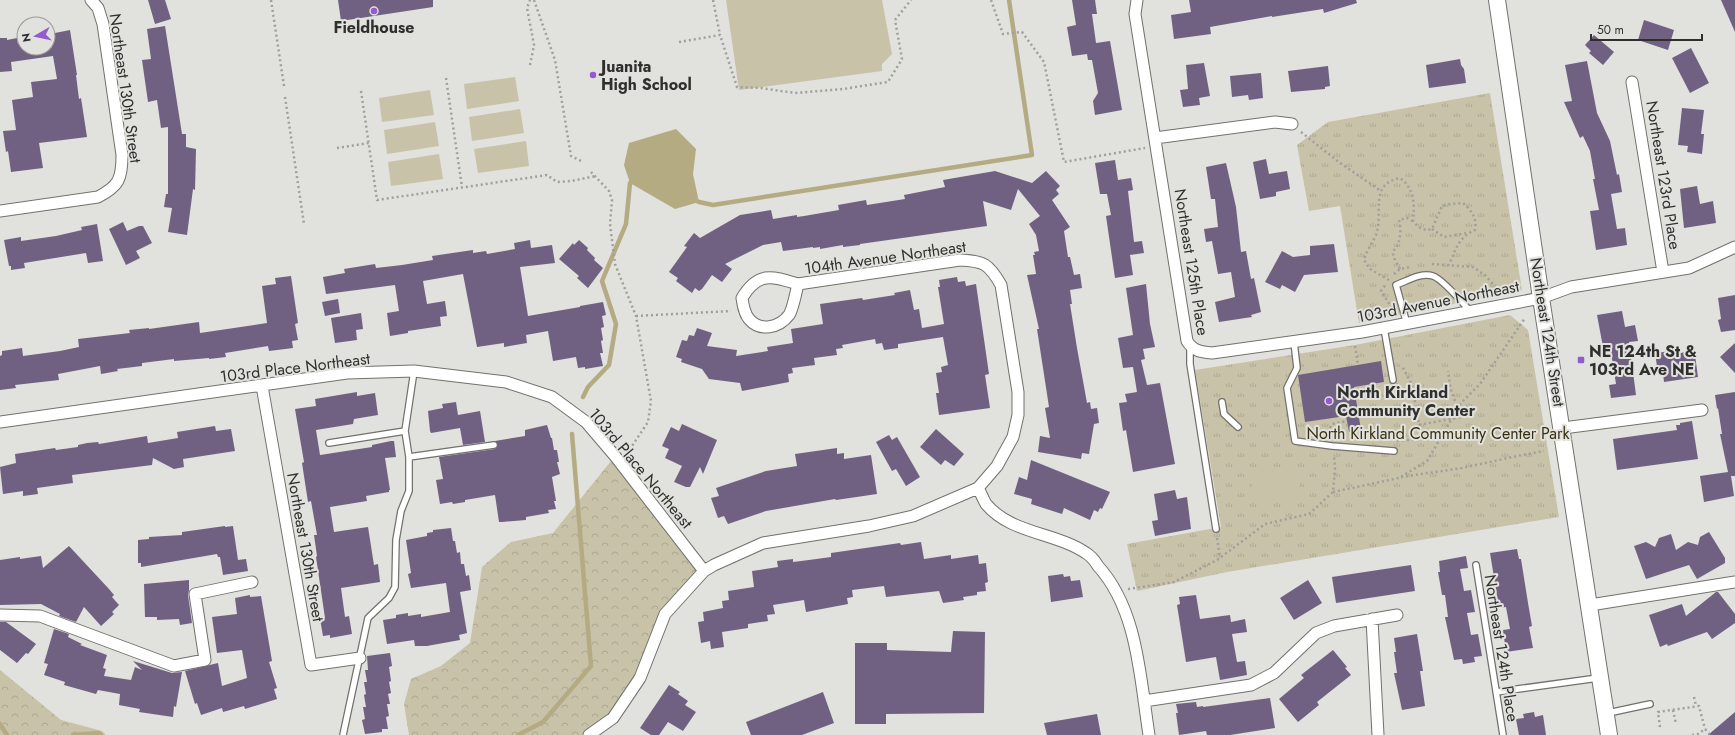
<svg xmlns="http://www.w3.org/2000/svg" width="1735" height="735" viewBox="0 0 1735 735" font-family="Jost,sans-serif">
<defs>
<pattern id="grass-tufts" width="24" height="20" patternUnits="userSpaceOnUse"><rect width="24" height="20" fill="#c8c2a8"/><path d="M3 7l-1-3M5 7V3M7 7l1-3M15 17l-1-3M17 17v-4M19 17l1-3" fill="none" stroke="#aca791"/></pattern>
<pattern id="forest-crowns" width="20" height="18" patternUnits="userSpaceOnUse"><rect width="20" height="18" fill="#c8c2a8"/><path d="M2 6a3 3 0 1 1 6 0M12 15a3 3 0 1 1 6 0" fill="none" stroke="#aca791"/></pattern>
</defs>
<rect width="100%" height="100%" fill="#e1e1dd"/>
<path fill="url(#grass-tufts)" d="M1490,93L1522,290L1359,323L1340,206L1309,211L1297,145L1328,122Z
M1510,315L1528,330L1559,517L1227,572L1137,591L1127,544L1221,527L1195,370L1355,345Z"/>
<path fill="url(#forest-crowns)" d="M615,456L704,571L665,614L640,678L613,718L589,735H409L404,704L411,679L441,666L470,643L482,567L511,542L553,533Z
M0,670L61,720L102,731L106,735H0Z"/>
<path fill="#c8c2a8" d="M726,0H882L892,54L882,64V71L739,90Z
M515,77L519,101L467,109L464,84Z
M430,90L434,115L382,122L379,98Z
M520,109L524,133L472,141L469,117Z
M435,122L439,146L387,154L384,130Z
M526,141L529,166L478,173L474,149Z
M439,154L443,179L391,186L388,162Z
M1254,467L1301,471L1298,504L1251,499Z"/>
<path fill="#b5ab83" d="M676,129L696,149L693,174L699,202L675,209L630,183L624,165L629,143Z"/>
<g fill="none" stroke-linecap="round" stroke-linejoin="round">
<path stroke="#b5ab83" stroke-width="4.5" d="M695,200L699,202L713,205L1032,155L1009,0
M583,397L588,387L609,365L616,324L602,281L626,224L630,183L634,181
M0,724L7,735
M73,735L99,733L101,735
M518,735L543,722L591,666L572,434"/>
</g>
<path fill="#706183" d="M148,0H165L171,19L155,24Z
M338,0H433V7L341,21Z
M1072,0H1095L1097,14H1092L1096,43L1110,41L1122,110L1095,115L1093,101L1098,93L1092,60H1088L1087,54L1072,56L1067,27L1076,25Z
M1189,0H1356L1357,3L1324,13L1323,9L1272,17V16L1210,27L1211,34L1174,39L1171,15L1191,12Z
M1721,0H1735V32Z
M1644,20L1674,30L1668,50L1638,40Z
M165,26L182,134H186V147L196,149L195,190L193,189L187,235L168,232L172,208L164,207L166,194H168V127L161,128L157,100L148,102L142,60L151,59L147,29Z
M70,30L77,75H76L79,99L81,98L87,137L39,143L43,168L11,172L8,151L6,152L3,131L16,130L12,100L33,97L31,82L57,79L53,56L11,62L12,71L0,72V38H7V40L17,38L18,44L24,43V48H52L50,34Z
M1594,35L1614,52L1603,65L1589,53L1591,51L1585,45Z
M1691,48L1709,83L1690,93L1672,58Z
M1460,59L1461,65L1464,69L1466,83L1429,88L1426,65Z
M1587,61L1597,113L1610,141L1617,175L1619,174L1622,192L1611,194L1617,229L1625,228L1627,245L1596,250L1590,211L1599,210L1593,179H1595L1590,151L1583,136L1580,138L1564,102L1572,101L1565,65Z
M1204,63L1210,96L1199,98L1200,105L1183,107L1180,90L1188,89L1186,65Z
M1328,66L1330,86L1325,87V89L1291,92L1288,71Z
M1261,73L1263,98L1249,100L1248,95L1232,97L1230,76Z
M1682,108L1704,110L1701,134H1704L1702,154L1687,152L1688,146L1678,145Z
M1266,159L1269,174L1287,171L1290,189L1276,192V196L1260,199L1253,162Z
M1115,160L1118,180L1131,178L1133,190L1128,191L1134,242L1142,241L1144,253L1130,255L1133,275L1115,278L1106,216L1111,215L1107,194H1100L1095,163Z
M1226,163L1236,207L1241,252L1246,251L1251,279L1254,278L1261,312L1251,315L1252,317L1219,322L1215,302L1235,297L1231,272L1218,274L1212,241L1206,242L1204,229L1218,227L1215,199H1211L1206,167Z
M995,171L1032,183L1046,171L1060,186L1056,190L1059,194L1052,200L1070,227L1064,231L1068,257H1070L1074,275L1080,274L1082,288L1070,290L1072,304H1070L1077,348L1087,403L1090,402L1091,409L1097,408L1099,423L1094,424L1089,454L1082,453L1081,459L1038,452L1040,436L1050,438L1045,408L1049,407L1037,329H1039L1027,275L1036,274L1033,255H1035L1034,252L1039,251L1036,235L1029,224L1040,216L1018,189L1011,210L983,201L987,226L860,244V245L843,247V245L820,249V247L813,248V247L783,251L781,242L763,245L725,264L732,269L722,282L712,275L702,289L699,291L695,288L692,293L676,281L678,278L669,272L687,247L684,246L694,233L700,238L740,215L771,210L773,219L797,215V217L804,216L839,210L838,205L866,200L867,205L905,199L904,195L945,187L943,180Z
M1697,186L1700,204L1713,201L1716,223L1684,228L1680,189Z
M123,222L127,231L139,226H143L152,243L136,251L140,258L126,265L109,229Z
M97,224L103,261L88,263L86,253L24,263L25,268L11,270V266H9L4,240L21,237V241L56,236L82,230L81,227Z
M530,240L531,248L552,245L555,263L520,267L528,316L580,307V306L603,302L606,315L602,316L604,327L601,328L603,340L601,341L603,353H600L603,366L585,369V367L578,368L576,357L553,361L548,331L526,335L527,343L504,347V343L477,347L463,274L423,281L427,304L445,301L447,316L440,317L441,326L408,331V333L390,336L387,313L399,311L395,285L326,294L323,277L345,273L344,269L375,264L376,268L402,265L433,260L432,256L473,250V253L486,251L487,254L515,249L514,243Z
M579,240L588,248L587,250L595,258L594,260L603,268L588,288L577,278L579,276L559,259L573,243L574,245Z
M1334,244L1338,272L1304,275L1295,292L1282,285L1280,289L1265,282L1282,251L1293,257L1310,255V246Z
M291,276L298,323L295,324L298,340L292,341L293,348L269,351L268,346L225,353L226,357L209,359V358L174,361V359L142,363V366L117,369L118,371L101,374L100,366L58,374L59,380L15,385L16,388L0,390V356L2,355V351L22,348L23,356L60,351L79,347L78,339L130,333L129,330L149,328V329L199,322L200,333L267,323L262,286L276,284L275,278Z
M957,277L958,282L965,281L966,286L976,284L989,374L985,375L990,408L939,415L936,393H939L936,373L942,372L941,367L948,365L943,337L898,344V348L884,350L882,343L876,344L875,339L842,345L843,348L836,349L837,355L814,358L815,365L792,368L793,373L788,374L789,382L742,391L740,383L709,379L702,369L681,362L682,359L676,357L682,340L687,341L689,335L694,336L697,328L712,333L707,346L737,350L736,356L768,351L767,347L793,343L791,329L823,324L820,304L862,298L863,300L895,295L894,293L910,290L914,310L919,309L922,328L944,324L938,287H940L939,280Z
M1146,284L1150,324L1155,347L1143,349L1145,359L1141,360L1147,385L1160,383L1175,464L1133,472L1126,430L1123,431L1119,403L1127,402L1125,394L1137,392L1133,367L1123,368L1118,338L1133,335L1126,288Z
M1735,295V330L1721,332L1718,320L1721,319L1718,298Z
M338,299L340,313L325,316L322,302Z
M1622,311L1625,327L1635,325L1638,341L1629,342L1636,395L1611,398L1609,385L1616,384L1610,346L1603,347L1597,315Z
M361,313L363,329L356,330L357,340L335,343L331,318Z
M1735,343V373L1720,357Z
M1672,351L1673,354L1686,352L1687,357L1695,355L1698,377L1664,382L1663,372L1658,373L1655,353Z
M1381,361L1384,382L1354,387L1361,430L1349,432L1346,416L1305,422L1298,375Z
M357,392V396L375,393L378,415L354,419L353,424L316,430L320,455L372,447V445L391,441H394L396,457L385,458L390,490H389V492L366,496L367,501L330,507L334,532L368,527L374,565L378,564L380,582L341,588L345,617L349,616L352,634L330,638V635L323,636L320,619L325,618L316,557L317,556L314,535H317L311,501L308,502L302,463L304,462L295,409L316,406L315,399Z
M1735,392V476H1731L1734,496L1704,502L1700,476L1728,472L1720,434H1722L1718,408L1717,409L1715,395Z
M456,402L458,415L480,411L485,442L463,445L460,428L431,433L430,431L428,411L443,408L442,404Z
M1692,421L1698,459L1617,470L1613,439L1677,430L1676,425H1680V423Z
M682,424L717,440L703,474L700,467L690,487H686L674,482L682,466L665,458L669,449L662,446L671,427L679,431Z
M547,425L551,438H552L554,450H557L559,462H557L560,474L552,477L556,501H554L556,509L548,510L549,513L526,517V520L502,522H499L495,495L465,500V502L453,504L452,502L440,504L436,480L443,479L439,457L495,449L498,445L495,441L525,436V430Z
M215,426L216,431L231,429L235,451L183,459L184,467L174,469L153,458L152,465L72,475L73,483L37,488L38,494L23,496V491L3,494L0,467L16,463L15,454L55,448L56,450L78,447V445L87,443L98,442L99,444L147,436L148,443L178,438L177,432Z
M936,429L964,454L954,466L945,460L941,465L920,447Z
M889,435L892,440L897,437L920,477L906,486L896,469L892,471L876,442Z
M837,448V454L844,453V459L871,455L877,494L836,500L835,499L766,511L728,524L724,516L718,518L711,498L719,496L716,488L766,471L797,466L795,454Z
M1031,460L1110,492L1102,509L1100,508L1098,512L1094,510L1090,520L1064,508L1062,514L1031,504L1032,499L1014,494L1019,477L1027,480Z
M1175,490L1177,499L1187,497L1191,529L1155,536L1152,521L1158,520L1154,494Z
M225,526V527L233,526L238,560L246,559L248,571L223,575L220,557H218L217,554L141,567V563H138V540L149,539V537L182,535V532Z
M451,528L453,541H455L457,553L460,552L461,564H464L466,576L469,575L471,590L460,592L467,633L459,635L460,640L427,646H415L414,640L387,644L383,620L396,618V615L408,613V616L421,614V617L450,612L446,583L411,588L408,574L411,573L406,540L427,536V533L433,532V530Z
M1709,532L1725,558V563L1697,579L1689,565L1646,579L1634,546L1646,542L1655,547L1659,538L1671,534L1676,550L1688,542L1698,545L1700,537Z
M921,542L924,559L951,555V559L978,555L979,564L986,563L988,582L985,583L986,591L977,592V595L963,597L964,600L943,603L939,591L886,597L884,586L852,590L853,597L847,598L848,604L806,612L804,600L773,605L775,614L767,615L768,621L748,624V628L722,632L724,647L711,649L710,641L701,643L698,622L704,621L703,612L723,608L722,601L729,600L728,591L754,587L752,571L778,567L777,561L793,559V562L809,560L831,557V553L900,543L901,545Z
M69,546L109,589L114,595L112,597L119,605L112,612L114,614L101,626L84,607L76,622L59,616L60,614L41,604L0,605V560L20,557V559L41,556L43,568Z
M1517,549L1519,559H1521L1528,603L1532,626L1529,627L1533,648L1506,652L1503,630L1510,629L1506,607L1499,608L1490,553Z
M1466,556L1468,568L1460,569L1464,591L1471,590L1475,612L1467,613L1471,635L1478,634L1482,656L1474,657L1475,662L1463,664L1462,659L1454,660L1445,617H1448L1445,595H1442L1438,572H1440L1439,561Z
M1411,565L1415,591L1336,603L1332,577Z
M1063,574L1064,577L1070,576L1071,581L1080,580L1083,597L1051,602L1048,576Z
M189,580V590L188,595L192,623L180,625L179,619L157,620V617H145L144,584Z
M1308,580L1322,603L1294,620L1280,598Z
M1716,592H1718L1735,614V623L1712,639L1707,632L1668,646L1667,644L1660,647L1649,615L1682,604L1686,616Z
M250,595V597L261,596L272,661L269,662L277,688L274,689L277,699L245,709L244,706L223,712L222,708L201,715L197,703L195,704L185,671L218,663L222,686L247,678L242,650L217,653L212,617L237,614L235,598Z
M1196,595L1200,619L1230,615L1231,622L1245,619L1247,632L1232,634L1237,662L1245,661L1247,675L1220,680L1216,657L1186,662L1177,605L1180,604L1179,597Z
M0,622H6L36,644L28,654L26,653L17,663L0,650Z
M54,629L69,634L68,637L82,644L80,645L107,655L103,668L106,669L104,676L131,680L135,667L142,670L133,661L172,673L182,672L176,707L174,706L173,717L139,712L140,709L119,705L120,694L98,690L96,694L64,685L65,682L44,675L48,664L44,663Z
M953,631L985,632L984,713L886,714V724H855V643H887V650L951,652Z
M1417,634L1423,671H1420L1425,706L1402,710L1394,673H1397L1394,652H1396L1394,638Z
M1333,650L1347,667L1345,668L1351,675L1317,702L1319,705L1298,722L1279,699L1304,678L1301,675Z
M390,653L392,666L389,667L391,681L389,682L391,693L388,694L390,704H387L389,716L386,717L388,729H382V732L365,734L362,720L365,719L363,707H366L364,695L366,694L364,682H367L365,670H368L367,656Z
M669,685L680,692L678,694L688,701L685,705L696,712L683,731L668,722L659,735H651L640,728Z
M823,692L834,723L802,735H751L746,722Z
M1270,698L1275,728L1230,735H1207L1206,731L1179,735L1176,713H1178L1176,704L1196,702L1197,707L1203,706V707Z
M1534,712L1535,717L1543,715L1546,735H1519L1516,719L1524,718L1523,714Z
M1735,712V735H1708Z
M1097,714L1101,735H1047L1044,723Z"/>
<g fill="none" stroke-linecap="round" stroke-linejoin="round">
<defs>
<path id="lane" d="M1407,324L1396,285C1407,281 1421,272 1433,276C1442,279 1463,303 1470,311
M1384,328L1393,380
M1294,342L1297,368L1287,388L1295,441L1332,446L1394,451
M1190,347V364L1216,529
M1222,402L1224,414L1238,427
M329,443L405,431
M409,457L494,445
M1476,565L1503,735
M1496,692L1598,678
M1608,713L1650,704
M343,735L368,618L389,598L395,587L396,540L401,511L409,491V457L405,431L414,371"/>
<path id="street" d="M1137,0L1135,14L1187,341C1193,351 1201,352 1212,353L1362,332L1541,298L1571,287L1689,268L1735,247
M1632,82L1663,272
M1155,138L1275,122L1292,124
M0,211L98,197C119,186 122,179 122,155L103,24L98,8L91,0
M262,386L311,665L360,658
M0,422L347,373L414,371L506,382L552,397L586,422L615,456L704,571
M1563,428L1702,410
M978,488C981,493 983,499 986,504C1011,534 1055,532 1086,553C1091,556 1095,561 1098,566C1138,610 1140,678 1149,735
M1590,605L1735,582
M0,615L40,616L174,666L205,660L195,594L252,582
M1372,619L1378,735
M1144,701L1251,685L1274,673L1316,633L1334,626L1397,615
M589,735L613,718L640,678L665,614L704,571L714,565L763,543L869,526L913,516L978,488L997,466L1013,437L1018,415V392L1001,285C989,264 984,261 960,260L798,284C772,276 758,271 742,298C743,305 744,313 749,319C760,332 779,328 789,315C793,309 796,292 798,284"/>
<path id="secondary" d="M1497,0L1541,298L1609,735"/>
</defs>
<use href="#lane" stroke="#72716e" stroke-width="8"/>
<use href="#street" stroke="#72716e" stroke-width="13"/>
<use href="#secondary" stroke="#72716e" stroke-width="18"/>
<path stroke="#9f9f9b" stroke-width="2.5" stroke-dasharray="2 3" stroke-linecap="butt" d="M271,0L284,86
M534,0L555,60L571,156L583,162
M713,0L720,35
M991,0L1003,34L1022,32L1044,62L1064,162L1145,148
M679,42L720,35L737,87L761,88L795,93L843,89L888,82L902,59L895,20L911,0
M530,65L534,45L527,8L530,0
M446,78L462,187
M361,91L377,200L547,175L557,182L571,181L596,176
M285,97L304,224
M1301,132L1340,163L1381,191
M337,148L369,143
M591,172L609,191L612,200L610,224L615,264L636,316L651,401L648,422L632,446L627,449
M1432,229L1444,237L1466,233
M1432,264L1473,267L1485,275L1498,290L1519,285
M1400,269C1386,245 1397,256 1400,236C1401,231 1400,225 1399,220L1407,218L1412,221
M1394,274L1400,269L1411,267
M1389,280L1370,269L1364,260C1366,251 1372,244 1376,235C1384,214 1368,184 1400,178C1414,188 1415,204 1413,221C1419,228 1422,231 1432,229L1442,206L1451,204L1463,203C1472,211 1477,218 1475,230C1459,237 1455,250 1449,265
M636,316L731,311
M1359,319C1371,311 1380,316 1391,310L1390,305L1381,291L1386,284
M1355,346L1358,365
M1419,425L1461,417L1451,390L1448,371
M1330,437L1328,431L1332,424L1347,421
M1397,441L1419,439L1421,436L1412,385L1402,366
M1401,477L1462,468L1522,455L1544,451
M1333,492L1399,478L1427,461L1461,403L1480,384L1525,318
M1217,538L1220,558
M1128,589L1174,582L1217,560L1265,524L1309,514L1333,492L1335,469L1334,455
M1694,697L1696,706
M1673,710L1676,724
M1660,727L1658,712L1699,706L1705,729
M1692,735L1698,734L1705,729L1710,735"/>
<use href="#lane" stroke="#fff" stroke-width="5.5"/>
<use href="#street" stroke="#fff" stroke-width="11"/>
<use href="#secondary" stroke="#fff" stroke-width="16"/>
</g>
<g fill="#9559d0" stroke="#e1e1dd" stroke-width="1.5">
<circle cx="374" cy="11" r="4"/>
<circle cx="593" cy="75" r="4"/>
<rect x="1577" y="356" width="8" height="8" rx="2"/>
<circle cx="1329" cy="401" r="4"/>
</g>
<g text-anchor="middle" stroke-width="4" stroke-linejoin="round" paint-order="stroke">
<g font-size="16" font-weight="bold" fill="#2f2f2d" stroke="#e1e1dd" text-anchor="start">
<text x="374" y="33" text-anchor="middle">Fieldhouse</text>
<text x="601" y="72">Juanita<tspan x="601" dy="18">High School</tspan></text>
<text x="1589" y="357">NE 124th St &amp;<tspan x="1589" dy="18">103rd Ave NE</tspan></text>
<text x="1337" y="398">North Kirkland<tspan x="1337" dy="18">Community Center</tspan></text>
</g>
<g font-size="16" fill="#2f2f2d" stroke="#e1e1dd">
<text transform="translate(126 88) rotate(82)" y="6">Northeast 130th Street</text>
<text transform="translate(1664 175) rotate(81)" y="6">Northeast 123rd Place</text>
<text transform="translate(885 257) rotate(-8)" y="6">104th Avenue Northeast</text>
<text transform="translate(1192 262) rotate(81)" y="6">Northeast 125th Place</text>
<text transform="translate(1438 301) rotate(-11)" y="6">103rd Avenue Northeast</text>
<text transform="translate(1548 332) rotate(81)" y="6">Northeast 124th Street</text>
<text transform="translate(295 367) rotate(-7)" y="6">103rd Place Northeast</text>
<text transform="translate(641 468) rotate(50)" y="6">103rd Place Northeast</text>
<text transform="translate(306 547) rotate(80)" y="6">Northeast 130th Street</text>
<text transform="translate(1502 648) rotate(81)" y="6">Northeast 124th Place</text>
</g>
<g font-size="16" fill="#372f0d" stroke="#e1e1dd">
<text x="1438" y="439">North Kirkland Community Center Park</text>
</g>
</g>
<g transform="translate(36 36) rotate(261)"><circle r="19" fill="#e1e1dd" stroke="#9a9a97"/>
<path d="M0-3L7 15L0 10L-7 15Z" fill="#9559d0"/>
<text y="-6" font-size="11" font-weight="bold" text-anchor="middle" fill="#2f2f2d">N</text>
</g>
<path d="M1591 34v6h111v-6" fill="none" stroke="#2f2f2d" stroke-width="2"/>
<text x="1597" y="34" font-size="12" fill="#2f2f2d" stroke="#e1e1dd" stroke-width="3" paint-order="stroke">50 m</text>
</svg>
